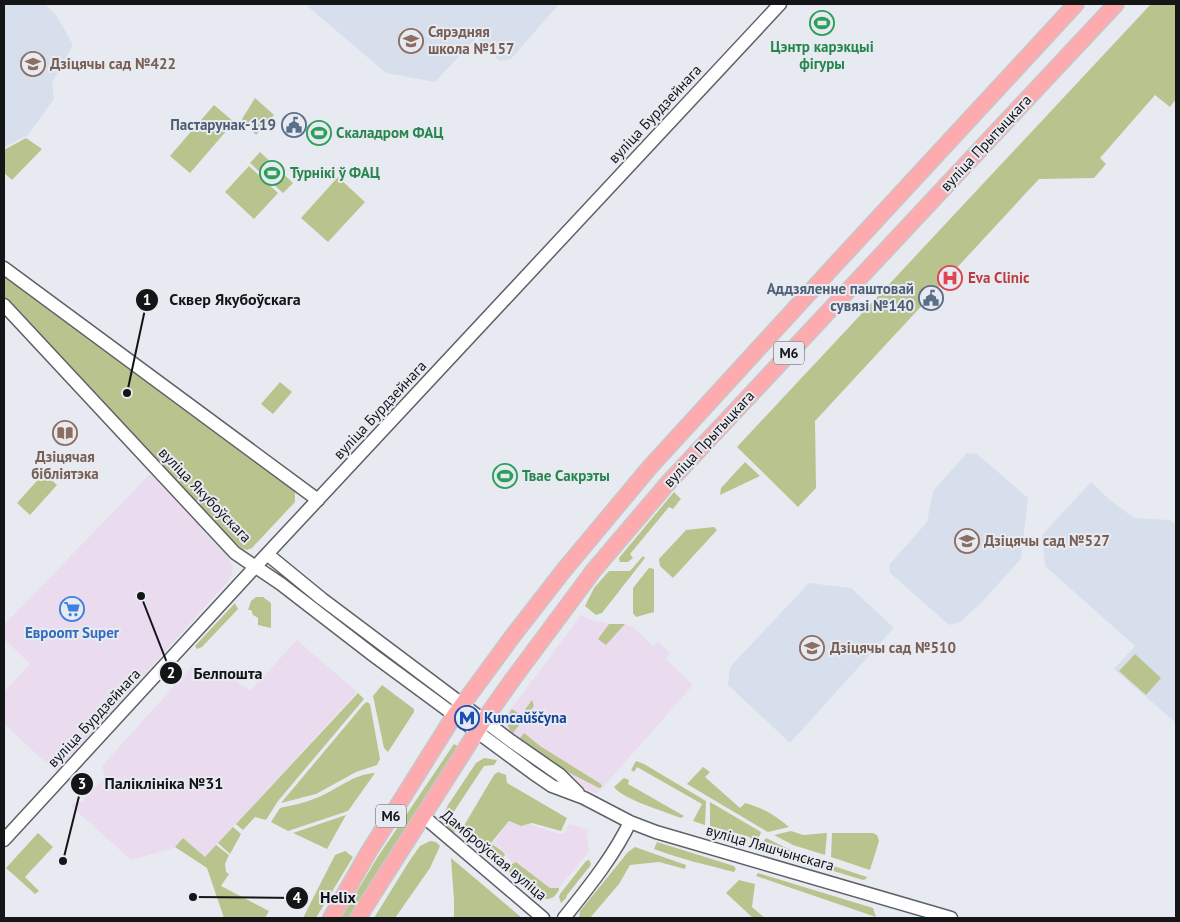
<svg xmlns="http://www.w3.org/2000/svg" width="1180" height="922" viewBox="0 0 1180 922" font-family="'PT Sans',sans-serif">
<rect width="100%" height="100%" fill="#e7ebf1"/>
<path fill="#eadbee" d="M150,474L228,557L233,566L232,573L228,581L57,773L4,724V692L30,664L4,639V625Z
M581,615L591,620L609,624H625L633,627L653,646L658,642L670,653L666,659L693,685L597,794L584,788L547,763L509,732L505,724L507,714Z
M297,640L357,692L205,857L183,838L174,848L131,860L70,805L83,801L105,777L102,766L194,664L213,680L222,670L250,691Z
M509,822L521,826L529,824L560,834L565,833L569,824L589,830L587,832L588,847L590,850L559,888H550L521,865L516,862L512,863L504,852L493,843Z"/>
<path fill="#d7dfec" d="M4,4H45L57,16L73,45L52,82L54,99L28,135L4,147Z
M305,4H559L511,59L499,61L477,37L435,82L386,73Z
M967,453L977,454L1028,498L1021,559L980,604L960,622L949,625L890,573L889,565L927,522L933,491Z
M1091,482L1110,500L1134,518L1170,520L1176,525V723L1114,669L1135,646L1045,566L1042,535Z
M809,583L851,588L894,628L790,743L728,685L730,667Z"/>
<path fill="#b9c38d" d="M1151,4H1176V99L1170,107L1155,95L1100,158L1106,164L1094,178L1039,179L815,421L816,488L798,507L737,447Z
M255,98L274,115L256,135L242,119Z
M214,105L234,122L190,173L170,156Z
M26,138L42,149L12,180L4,173V150Z
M260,152L293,183L283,193L250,163Z
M249,166L278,193L254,219L225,192Z
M338,177L365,202L328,242L301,218Z
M4,273L295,491V502L252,548L247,550L241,548L199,507L4,300Z
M280,382L292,392L273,414L261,404Z
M745,462L760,476L720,495L721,488Z
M44,473L57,485L30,515L17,503Z
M674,492L681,499L680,500L673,509L669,507L630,554L633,558L628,562H620L619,558Z
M714,527L717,530L673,578L660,566L659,559L686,530Z
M643,556L645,558L602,613L596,615L585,606L594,588L609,571H630Z
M649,568L654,569V612L636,617L633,613V588Z
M256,597H263L271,603V628L258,625V618L253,615L251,610H248L251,601Z
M235,603L238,609L202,647L197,649L195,646Z
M609,624H625L606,645L598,639Z
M1135,654L1161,678L1146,695L1119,671Z
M382,685L414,709V712L388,752L384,748L373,696Z
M358,693L364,699L278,801L266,820L255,817L243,830L236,824Z
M532,700L534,706L513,733C505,725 506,718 512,709L521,715Z
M367,702L370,704L380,759L377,765L356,772L316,794L281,803L364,704Z
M524,733L540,746L601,784L602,787L599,788L564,770L520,738Z
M454,744L459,747L455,755L391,850L348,918H341L377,858Z
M484,758L497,760L494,765L484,766L453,813L457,825L454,833L444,823L443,816L448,805L476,763Z
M636,761L644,764L706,801L705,825L693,821L702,804L637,767L634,772L631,770Z
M703,767L710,772L705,777L740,808L745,803C763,808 775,815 789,827L768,832L687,784Z
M498,772L506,775L507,783L567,818L561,831L532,823L521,826L509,821L491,843L503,852L505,855L501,860L497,862L461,833L462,829L494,775Z
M375,773L348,811L288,831L271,822L280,808C294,805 308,802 321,796C339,788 354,774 375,773Z
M624,778L629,780L628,784L684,816L681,818C666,812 622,799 614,787Z
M710,802L761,832L757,842L747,836L710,826Z
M346,815L327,849L293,833Z
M233,827L241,834L230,854L218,843Z
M791,831L803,835L827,833L825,855L793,845L774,835Z
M38,833L53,847L25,877L39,891L35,894L6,868Z
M832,833H873L877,835L879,841L870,870L831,857Z
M183,838L205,857L216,845L229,855L225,864L226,872L229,874L221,886L269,911L265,918H224L207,868L175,847Z
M766,838L803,856L867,877L866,879L863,880L794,859L765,847L762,843Z
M430,841L436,842L440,846L430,868L395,918H374L410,860L420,846Z
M657,842L734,866L736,869L734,872C707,865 680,859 654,849Z
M635,847L686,865L685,869L659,862L630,865L619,884L590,918H579L580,911L628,852Z
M345,851L353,857L316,918H303L335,855Z
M451,858L522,918H454V900Z
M589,860L591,864L590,866L567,895L566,898L561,903L559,897L560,894L586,861Z
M516,862L550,888H559V890C556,895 553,899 547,899C538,900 516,878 509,872L510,865Z
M758,873L873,908L876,917L756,876Z
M739,880L755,884L752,907L765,918H753L726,893Z"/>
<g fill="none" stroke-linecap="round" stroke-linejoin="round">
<defs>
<path id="secondary" d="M4,268L318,500
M4,305L235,553L281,584L373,655L533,773L552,786L584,798L630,822L656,832L951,918
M267,554L322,599L511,741L560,775L578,793
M423,816L543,918
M4,840L255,567L780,4
M564,918C587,889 614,856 630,822"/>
<path id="primary" d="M331,918L368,853L454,716L512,637L564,570L650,467L832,268L1076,4
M358,918L484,720L513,679L594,570L668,483L1116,4"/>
</defs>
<use href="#secondary" stroke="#5e6267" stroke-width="15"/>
<use href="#primary" stroke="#c6c7c7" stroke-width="18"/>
<use href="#secondary" stroke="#fff" stroke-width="12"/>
<use href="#primary" stroke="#feabb0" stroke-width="15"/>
</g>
<defs>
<symbol id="stadium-ring" viewBox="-11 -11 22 22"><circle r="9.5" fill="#e7ebf1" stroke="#2e9e5b" stroke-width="1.5"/><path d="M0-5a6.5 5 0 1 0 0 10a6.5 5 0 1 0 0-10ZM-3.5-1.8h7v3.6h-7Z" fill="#2e9e5b"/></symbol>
<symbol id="school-ring" viewBox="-11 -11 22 22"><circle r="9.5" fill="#e7ebf1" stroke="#8d6e63" stroke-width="1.5"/><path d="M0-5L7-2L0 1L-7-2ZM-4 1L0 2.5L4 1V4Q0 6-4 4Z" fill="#8d6e63"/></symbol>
<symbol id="civic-ring" viewBox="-11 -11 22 22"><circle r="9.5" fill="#e7ebf1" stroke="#5c6f8a" stroke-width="1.5"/><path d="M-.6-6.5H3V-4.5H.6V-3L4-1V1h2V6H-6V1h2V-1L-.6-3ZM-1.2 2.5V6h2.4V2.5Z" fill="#5c6f8a"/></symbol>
<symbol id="hospital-ring" viewBox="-11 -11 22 22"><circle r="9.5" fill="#e7ebf1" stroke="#e0444e" stroke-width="1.5"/><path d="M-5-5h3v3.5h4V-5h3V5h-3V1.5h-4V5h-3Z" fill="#e0444e"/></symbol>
<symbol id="library-ring" viewBox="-11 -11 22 22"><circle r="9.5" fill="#e7ebf1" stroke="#8d6e63" stroke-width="1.5"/><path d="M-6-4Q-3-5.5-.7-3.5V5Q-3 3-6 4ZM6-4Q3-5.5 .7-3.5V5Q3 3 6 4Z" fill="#8d6e63"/></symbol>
<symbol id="supermarket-ring" viewBox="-11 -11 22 22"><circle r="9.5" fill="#e7ebf1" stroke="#3f7fe0" stroke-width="1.5"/><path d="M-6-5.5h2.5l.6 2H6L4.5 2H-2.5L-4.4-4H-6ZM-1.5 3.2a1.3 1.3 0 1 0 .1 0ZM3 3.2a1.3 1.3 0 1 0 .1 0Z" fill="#3f7fe0"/></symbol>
<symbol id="metro-ring" viewBox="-11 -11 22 22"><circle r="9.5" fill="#e7ebf1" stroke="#1a4fb4" stroke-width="1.5"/><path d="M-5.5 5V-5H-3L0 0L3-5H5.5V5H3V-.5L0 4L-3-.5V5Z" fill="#1a4fb4"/></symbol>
</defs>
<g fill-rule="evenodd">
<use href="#stadium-ring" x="808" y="9" width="28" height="28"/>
<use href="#school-ring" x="397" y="27" width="28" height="28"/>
<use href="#school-ring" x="19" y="50" width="28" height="28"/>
<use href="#civic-ring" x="280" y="111" width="28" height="28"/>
<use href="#stadium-ring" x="305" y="119" width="28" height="28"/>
<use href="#stadium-ring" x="258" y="159" width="28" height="28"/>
<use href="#hospital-ring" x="936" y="264" width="28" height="28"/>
<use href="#civic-ring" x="917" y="284" width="28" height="28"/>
<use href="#library-ring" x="51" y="419" width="28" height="28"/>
<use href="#stadium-ring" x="491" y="462" width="28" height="28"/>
<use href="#school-ring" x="953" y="527" width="28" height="28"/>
<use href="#supermarket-ring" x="58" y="595" width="28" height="28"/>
<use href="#school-ring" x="798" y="634" width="28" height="28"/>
<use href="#metro-ring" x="453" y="704" width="28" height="28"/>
</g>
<g text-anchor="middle" stroke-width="4" stroke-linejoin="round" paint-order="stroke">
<g fill="#e7ebf1" stroke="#535558" stroke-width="1">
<rect x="774" y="341.5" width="30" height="23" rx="4"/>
<rect x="376" y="804.5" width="30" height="23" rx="4"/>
</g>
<g font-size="14" font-weight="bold" fill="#131517">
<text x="789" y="358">М6</text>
<text x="391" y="821">М6</text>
</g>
<g font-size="15" font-weight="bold" fill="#785e54" stroke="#e7ebf1" text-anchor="start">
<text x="428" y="37">Сярэдняя<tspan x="428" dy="17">школа №157</tspan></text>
<text x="50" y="69">Дзіцячы сад №422</text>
<text x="65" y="462" text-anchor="middle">Дзіцячая<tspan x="65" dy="17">бібліятэка</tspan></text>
<text x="984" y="546">Дзіцячы сад №527</text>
<text x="830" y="653">Дзіцячы сад №510</text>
</g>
<g font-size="15" font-weight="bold" fill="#27864d" stroke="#e7ebf1" text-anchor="start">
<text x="822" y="52" text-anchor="middle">Цэнтр карэкцыі<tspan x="822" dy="17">фігуры</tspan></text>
<text x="336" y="138">Скаладром ФАЦ</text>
<text x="290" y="178">Турнікі ў ФАЦ</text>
<text x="522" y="481">Твае Сакрэты</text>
</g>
<g font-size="15" fill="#131517" stroke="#e7ebf1">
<text transform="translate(655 114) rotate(-47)" y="5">вуліца Бурдзейнага</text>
<text transform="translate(986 143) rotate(-47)" y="5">вуліца Прытыцкага</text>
<text transform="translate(380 410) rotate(-47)" y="5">вуліца Бурдзейнага</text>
<text transform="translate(709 439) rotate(-47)" y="5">вуліца Прытыцкага</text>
<text transform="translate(205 495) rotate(46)" y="5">вуліца Якубоўскага</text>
<text transform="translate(94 718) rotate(-47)" y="5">вуліца Бурдзейнага</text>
<text transform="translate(770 848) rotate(16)" y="5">вуліца Ляшчынскага</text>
<text transform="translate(494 855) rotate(40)" y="5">Дамброўская вуліца</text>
</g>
<g font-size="15" font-weight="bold" fill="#4e5e75" stroke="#e7ebf1" text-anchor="end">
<text x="276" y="130">Пастарунак-119</text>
<text x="914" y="294">Аддзяленне паштовай<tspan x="914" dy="17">сувязі №140</tspan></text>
</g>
<g font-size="15" font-weight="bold" fill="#be3a42" stroke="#e7ebf1" text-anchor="start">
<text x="968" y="283">Eva Clinic</text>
</g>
<g font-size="15" font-weight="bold" fill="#366cbe" stroke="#e7ebf1">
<text x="72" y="638">Евроопт Super</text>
</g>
<g font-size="15" font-weight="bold" fill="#164399" stroke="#e7ebf1" text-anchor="start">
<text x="484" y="723">Kuncaŭščyna</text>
</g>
</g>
<path fill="none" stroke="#131517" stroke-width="2" d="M127 393L147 300M141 596L171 673M63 861L82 784M193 897L297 898"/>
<g fill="#131517" stroke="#e7ebf1" stroke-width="2">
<circle cx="127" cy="393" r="5"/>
<circle cx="141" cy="596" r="5"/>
<circle cx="63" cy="861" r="5"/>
<circle cx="193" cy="897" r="5"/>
<circle cx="147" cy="300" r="12"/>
<circle cx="171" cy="673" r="12"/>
<circle cx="82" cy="784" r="12"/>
<circle cx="297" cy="898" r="12"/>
</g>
<g font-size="15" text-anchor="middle" font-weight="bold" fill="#fff">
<text x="147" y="305">1</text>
<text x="171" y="678">2</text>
<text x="82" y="789">3</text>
<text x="297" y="903">4</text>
</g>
<g font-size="16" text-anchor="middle" font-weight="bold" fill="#131517" stroke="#e7ebf1" stroke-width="4" stroke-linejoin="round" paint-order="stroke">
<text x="235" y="305">Сквер Якубоўскага</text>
<text x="228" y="679">Белпошта</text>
<text x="164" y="789">Паліклініка №31</text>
<text x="338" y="903">Helix</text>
</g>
<rect width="1180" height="922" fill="none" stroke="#131517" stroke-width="10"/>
</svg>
